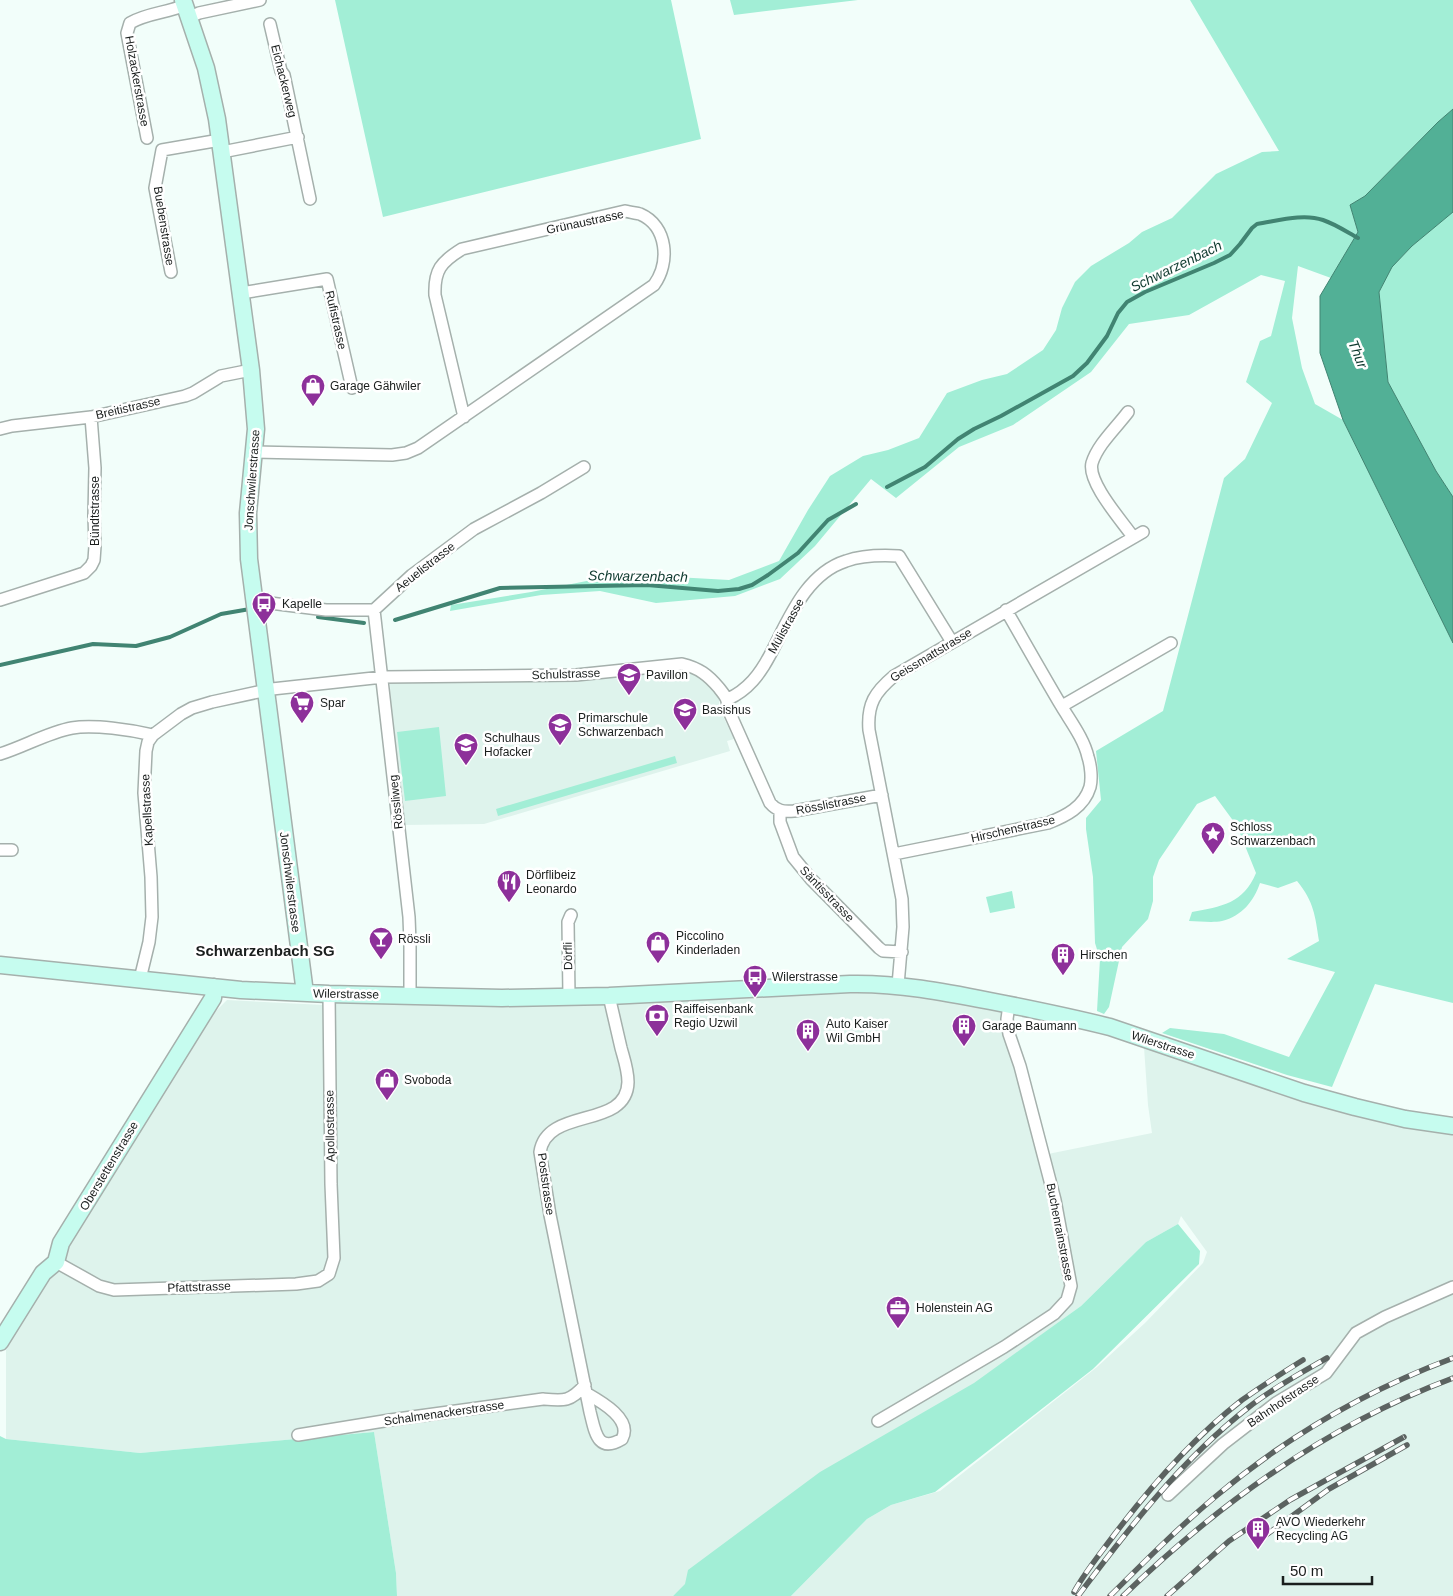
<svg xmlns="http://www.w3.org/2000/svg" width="1453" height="1596" viewBox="0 0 1453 1596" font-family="Helvetica,sans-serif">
<rect width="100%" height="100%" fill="#f2fefa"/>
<path fill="#def3ec" d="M678,669L694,673L709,683L719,697V708L734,739L727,741L730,751L484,824L403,825L391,731L390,682L574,681Z
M875,983L1008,1012L1043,1155L1152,1133L1148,1105L1144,1047L1188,1053L1453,1126V1596H791L867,1519L891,1505L940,1491L1097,1367L1145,1323L1203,1263L1207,1252L1181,1216L1178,1224L1146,1242L1081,1306L974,1384L686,1584L673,1596H397L396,1573L374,1432L140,1453L6,1439V1345L209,1018L227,1000L324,1005L329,994Z"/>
<path fill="#a2eed6" d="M335,0H671L701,139L383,217Z
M730,0H858L734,15Z
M1190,0H1453V109L1438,122L1365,196L1350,205L1358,232L1331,278L1298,266L1292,318L1302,368L1315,404L1343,420L1453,643V1003L1375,984L1332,1087L1287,1075L1162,1033L1170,1028L1224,1034L1289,1057L1335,972L1287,959L1319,941C1315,915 1314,902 1297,881L1278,888L1260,883C1254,901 1242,916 1222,921C1212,923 1199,921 1189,921L1192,912C1221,907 1244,903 1256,873L1237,826L1215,796L1197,804L1159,860L1153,877V901L1148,919L1122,947L1109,1007L1104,1014L1097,1011L1100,959L1095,943L1093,877L1086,829V818L1101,800L1096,751L1163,711L1224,478L1245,459L1272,403L1246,382L1260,341L1271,336L1285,281L1261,275L1189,315L1129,324L1091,372L1013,425L959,447L896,498L871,479L815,546L780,579L735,596L656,603L600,591L541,595L450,611L451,605L531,592L622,574L729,580L779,561L808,510L830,476L863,456L888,450L919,438L947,393L982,380L1007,374L1043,350L1056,330L1062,308L1075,282L1091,266L1129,243L1142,232L1172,218L1216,174L1262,152L1279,151Z
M1453,212V497L1436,471L1388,382L1379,292L1392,267L1412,246Z
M439,727L446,796L405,801L397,732Z
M675,756L677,763L498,816L496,809Z
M1012,891L1015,908L990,913L986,897Z
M1178,1224L1200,1251L1199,1264L1093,1369L935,1492L891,1505L867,1519L791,1596H673L685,1584L688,1570L820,1472L974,1383L1081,1306L1146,1242Z
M374,1432L396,1573L397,1596H0V1436L6,1439L140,1453Z"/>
<path fill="#52b096" stroke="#418472" d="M1453,109V212L1412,246L1392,267L1379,292L1388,382L1436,471L1453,497V643L1343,420L1320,353V296L1358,232L1350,205L1365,196L1438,122Z"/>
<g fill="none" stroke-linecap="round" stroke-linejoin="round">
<path stroke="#418472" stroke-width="4" d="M887,487L925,467L958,439L974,429L1001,416L1073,376L1087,363L1107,336L1118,313L1127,302L1145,292L1214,263L1230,255L1240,244L1252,228L1257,224C1277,221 1303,213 1323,220C1335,224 1347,232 1358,238
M318,617L364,623
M395,620L500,588L647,585L718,591L739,589L752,585L768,575L798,553L828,520L856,504
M0,665L93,644L136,646L170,637L221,614L250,609"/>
<defs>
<path id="street" d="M190,17L199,13L260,0
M270,24L281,71L284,75L310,199
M147,138L127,33L130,23C147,13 167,13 185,5
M222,152L298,137
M171,272L155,188L162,150L220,140
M241,293L327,279L352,388
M1128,412C1116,428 1098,444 1092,463C1087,482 1122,521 1133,537
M0,429L12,426L91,417L185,396L193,393L221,376L251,370
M255,452L392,455L406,453L418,448L654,285C670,263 668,226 640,214C635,213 629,212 625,211L462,249C441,262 434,270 435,295L464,417
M0,600L72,577L84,573L91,566L94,560L95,546L94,516L95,468L91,417
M254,602H262L326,610H374L412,575L474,529L541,493L584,467
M374,610L409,917L410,943V996
M728,699C748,690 760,674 770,655C788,621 805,574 846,561C863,555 881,555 899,556L952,642
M1062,706L1171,643
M0,754C23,747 49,732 72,728C93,724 132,730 153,735
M780,811V822L793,857L811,879L879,948L883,951L902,952
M0,850H12
M894,854L1048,823C1066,816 1084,807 1090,787C1092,779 1091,766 1088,757C1084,739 1071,722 1062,707C1043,675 1025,643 1006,610
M140,979L149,942L152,917L151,877L144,793L146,751L148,742L153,735L181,714L192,708L212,702L272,689L383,677L576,675L682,664C699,668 708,675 719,688C725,696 728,698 728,709L770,803C777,811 783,812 794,811L882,795
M898,985L903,927L902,899L869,730C867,704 875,692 894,676L1143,532
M569,997L568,922L571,915
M56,1262L99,1286L114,1290L296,1284L318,1281L329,1274L334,1258L331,1184L329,994
M586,1393C600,1401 633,1419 622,1439C597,1454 595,1431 590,1412L550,1215L540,1152C547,1106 627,1130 628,1082C628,1070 624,1059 621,1048C617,1031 613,1013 609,996
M878,1421L1004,1347L1054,1314L1067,1300L1071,1286L1055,1200L1020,1066L1009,1034L1007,1019L1009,1005
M298,1435L390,1420L543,1399C564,1401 570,1402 585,1385
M1168,1495L1223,1444L1276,1403L1326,1373L1356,1333L1385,1317L1453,1287"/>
<path id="secondary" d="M183,0L206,68L217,119L251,370L256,429L248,513L249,559L305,993
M0,965L241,990L329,994L502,998L609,996L850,984C898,983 944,992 990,1001C1031,1009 1070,1017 1110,1027L1304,1093L1355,1107L1405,1119L1453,1126
M0,1342L43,1273L56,1262L61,1243L213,998L214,987"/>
</defs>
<use href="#street" stroke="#a5b0ac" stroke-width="14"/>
<use href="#secondary" stroke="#a5b0ac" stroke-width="19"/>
<use href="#street" stroke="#fff" stroke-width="11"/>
<use href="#secondary" stroke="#c6fcef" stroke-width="16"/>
<defs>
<path id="rail" d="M1266,1535L1329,1489L1407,1445
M1074,1592C1085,1572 1100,1554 1114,1535C1151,1486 1193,1438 1242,1400C1262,1386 1282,1373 1303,1360
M1078,1596C1129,1528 1182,1459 1249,1407C1273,1388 1301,1373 1327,1358
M1110,1596C1144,1562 1178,1528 1215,1497C1285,1438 1367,1390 1453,1358
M1123,1596C1219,1503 1327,1425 1453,1378
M1167,1596L1229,1541L1290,1500L1404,1437"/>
</defs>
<use href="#rail" stroke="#5c6361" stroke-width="5.5"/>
<use href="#rail" stroke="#fff" stroke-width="4" stroke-dasharray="11" stroke-linecap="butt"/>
</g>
<defs>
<symbol id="shop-pin" viewBox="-11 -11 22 30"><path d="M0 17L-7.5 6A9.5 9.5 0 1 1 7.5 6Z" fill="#8d309a" stroke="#fff"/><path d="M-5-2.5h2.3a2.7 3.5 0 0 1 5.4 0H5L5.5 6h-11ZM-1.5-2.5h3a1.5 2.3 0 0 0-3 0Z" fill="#fff"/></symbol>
<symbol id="bus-pin" viewBox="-11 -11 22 30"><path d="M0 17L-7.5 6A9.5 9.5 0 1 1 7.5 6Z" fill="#8d309a" stroke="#fff"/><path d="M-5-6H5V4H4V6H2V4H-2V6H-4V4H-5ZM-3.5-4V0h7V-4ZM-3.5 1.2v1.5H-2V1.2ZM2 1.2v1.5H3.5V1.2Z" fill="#fff"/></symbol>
<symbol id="school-pin" viewBox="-11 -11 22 30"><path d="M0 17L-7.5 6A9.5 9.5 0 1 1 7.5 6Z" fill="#8d309a" stroke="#fff"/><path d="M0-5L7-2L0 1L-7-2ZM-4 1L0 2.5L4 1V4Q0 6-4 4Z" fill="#fff"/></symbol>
<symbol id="supermarket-pin" viewBox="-11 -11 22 30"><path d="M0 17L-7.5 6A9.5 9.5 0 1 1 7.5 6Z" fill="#8d309a" stroke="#fff"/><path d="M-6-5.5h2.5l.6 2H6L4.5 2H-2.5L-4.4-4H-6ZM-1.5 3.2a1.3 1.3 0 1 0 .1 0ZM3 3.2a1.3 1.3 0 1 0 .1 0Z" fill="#fff"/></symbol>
<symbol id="sight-pin" viewBox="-11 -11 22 30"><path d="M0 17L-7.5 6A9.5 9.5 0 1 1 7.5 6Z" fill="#8d309a" stroke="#fff"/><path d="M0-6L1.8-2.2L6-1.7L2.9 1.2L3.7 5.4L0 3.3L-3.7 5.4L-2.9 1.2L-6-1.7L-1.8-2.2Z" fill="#fff"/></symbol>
<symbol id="restaurant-pin" viewBox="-11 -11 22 30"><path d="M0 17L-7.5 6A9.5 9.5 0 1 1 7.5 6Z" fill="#8d309a" stroke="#fff"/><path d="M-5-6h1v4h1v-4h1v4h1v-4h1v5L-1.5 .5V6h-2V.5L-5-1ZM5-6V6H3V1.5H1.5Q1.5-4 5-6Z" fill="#fff"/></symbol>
<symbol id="bar-pin" viewBox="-11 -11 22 30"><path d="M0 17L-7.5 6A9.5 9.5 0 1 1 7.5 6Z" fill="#8d309a" stroke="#fff"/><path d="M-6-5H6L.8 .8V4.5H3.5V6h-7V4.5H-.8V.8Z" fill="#fff"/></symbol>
<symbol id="building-pin" viewBox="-11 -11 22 30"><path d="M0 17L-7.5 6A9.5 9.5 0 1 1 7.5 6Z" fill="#8d309a" stroke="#fff"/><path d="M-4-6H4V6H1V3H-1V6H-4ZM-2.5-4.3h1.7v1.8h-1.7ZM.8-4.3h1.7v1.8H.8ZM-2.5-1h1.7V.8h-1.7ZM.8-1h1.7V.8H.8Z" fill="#fff"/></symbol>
<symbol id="bank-pin" viewBox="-11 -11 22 30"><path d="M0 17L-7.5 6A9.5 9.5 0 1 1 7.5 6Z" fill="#8d309a" stroke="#fff"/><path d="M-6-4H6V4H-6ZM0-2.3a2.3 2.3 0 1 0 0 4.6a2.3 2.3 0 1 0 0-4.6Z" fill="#fff"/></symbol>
<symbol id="office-pin" viewBox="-11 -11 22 30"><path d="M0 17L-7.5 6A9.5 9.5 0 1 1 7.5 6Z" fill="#8d309a" stroke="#fff"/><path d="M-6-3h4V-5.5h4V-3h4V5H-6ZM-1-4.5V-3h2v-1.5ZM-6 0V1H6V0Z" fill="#fff"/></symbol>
</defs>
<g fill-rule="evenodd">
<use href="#shop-pin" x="299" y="372" width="28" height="38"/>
<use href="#bus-pin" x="250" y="590" width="28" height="38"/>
<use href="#school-pin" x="615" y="661" width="28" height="38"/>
<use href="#supermarket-pin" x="288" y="689" width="28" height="38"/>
<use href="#school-pin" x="671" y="696" width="28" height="38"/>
<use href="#school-pin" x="546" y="711" width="28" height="38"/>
<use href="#school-pin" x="452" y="731" width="28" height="38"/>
<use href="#sight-pin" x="1199" y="820" width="28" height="38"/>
<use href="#restaurant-pin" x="495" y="868" width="28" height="38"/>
<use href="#bar-pin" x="367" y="925" width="28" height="38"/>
<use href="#shop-pin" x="644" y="929" width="28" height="38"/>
<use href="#building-pin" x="1049" y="941" width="28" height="38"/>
<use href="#bus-pin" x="741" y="963" width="28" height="38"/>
<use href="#bank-pin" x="643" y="1002" width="28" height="38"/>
<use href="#building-pin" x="950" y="1012" width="28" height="38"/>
<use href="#building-pin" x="794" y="1017" width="28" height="38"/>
<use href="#shop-pin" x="373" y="1066" width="28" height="38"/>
<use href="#office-pin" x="884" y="1294" width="28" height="38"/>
<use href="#building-pin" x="1244" y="1515" width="28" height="38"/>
</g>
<g text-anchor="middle" stroke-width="5" stroke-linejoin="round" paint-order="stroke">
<g font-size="12" fill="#1a1e1d" stroke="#fff">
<text transform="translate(137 81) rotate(80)" y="4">Holzackerstrasse</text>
<text transform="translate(284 81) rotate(76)" y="4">Eichackerweg</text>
<text transform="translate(585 222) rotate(-12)" y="4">Grünaustrasse</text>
<text transform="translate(164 226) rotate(81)" y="4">Buebenstrasse</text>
<text transform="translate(336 320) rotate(77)" y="4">Rufistrasse</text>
<text transform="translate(128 408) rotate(-13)" y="4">Breitistrasse</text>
<text transform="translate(252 480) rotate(-86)" y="4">Jonschwilerstrasse</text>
<text transform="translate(95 511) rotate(-90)" y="4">Bündtstrasse</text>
<text transform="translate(425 567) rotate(-38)" y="4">Aeuelistrasse</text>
<text transform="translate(786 626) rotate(-61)" y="4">Mülistrasse</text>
<text transform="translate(931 655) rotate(-31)" y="4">Geissmattstrasse</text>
<text transform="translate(566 674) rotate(-2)" y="4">Schulstrasse</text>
<text transform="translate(396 802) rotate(-96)" y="4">Rössliweg</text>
<text transform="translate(831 804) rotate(-11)" y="4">Rösslistrasse</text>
<text transform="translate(147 810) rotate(-93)" y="4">Kapellstrasse</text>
<text transform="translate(1013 829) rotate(-13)" y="4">Hirschenstrasse</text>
<text transform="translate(290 882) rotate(83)" y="4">Jonschwilerstrasse</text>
<text transform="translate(827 894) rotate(46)" y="4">Säntisstrasse</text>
<text transform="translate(568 956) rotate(-91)" y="4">Dörfli</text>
<text transform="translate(346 994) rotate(1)" y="4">Wilerstrasse</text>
<text transform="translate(1163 1045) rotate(18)" y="4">Wilerstrasse</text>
<text transform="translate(330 1126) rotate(-91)" y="4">Apollostrasse</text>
<text transform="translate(109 1166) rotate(-59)" y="4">Oberstettenstrasse</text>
<text transform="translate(546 1184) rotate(82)" y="4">Poststrasse</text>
<text transform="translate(1060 1232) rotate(79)" y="4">Buchenrainstrasse</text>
<text transform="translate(199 1287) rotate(-2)" y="4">Pfattstrasse</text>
<text transform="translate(1283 1401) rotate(-34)" y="4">Bahnhofstrasse</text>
<text transform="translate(444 1413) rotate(-8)" y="4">Schalmenackerstrasse</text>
</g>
<g font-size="12" fill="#1a1e1d" stroke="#fff" text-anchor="start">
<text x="330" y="390">Garage Gähwiler</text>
<text x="282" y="608">Kapelle</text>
<text x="646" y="679">Pavillon</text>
<text x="320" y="707">Spar</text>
<text x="702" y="714">Basishus</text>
<text x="578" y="722">Primarschule<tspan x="578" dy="14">Schwarzenbach</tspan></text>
<text x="484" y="742">Schulhaus<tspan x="484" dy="14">Hofacker</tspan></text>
<text x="1230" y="831">Schloss<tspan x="1230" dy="14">Schwarzenbach</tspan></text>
<text x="526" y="879">Dörflibeiz<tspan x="526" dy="14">Leonardo</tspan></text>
<text x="676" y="940">Piccolino<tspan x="676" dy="14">Kinderladen</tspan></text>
<text x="398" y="943">Rössli</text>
<text x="1080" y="959">Hirschen</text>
<text x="772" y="981">Wilerstrasse</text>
<text x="674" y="1013">Raiffeisenbank<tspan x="674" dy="14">Regio Uzwil</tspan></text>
<text x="826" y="1028">Auto Kaiser<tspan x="826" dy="14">Wil GmbH</tspan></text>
<text x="982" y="1030">Garage Baumann</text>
<text x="404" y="1084">Svoboda</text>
<text x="916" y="1312">Holenstein AG</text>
<text x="1276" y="1526">AVO Wiederkehr<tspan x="1276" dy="14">Recycling AG</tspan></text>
</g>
<g font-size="14" font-style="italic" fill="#103b30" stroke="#fff">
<text transform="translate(1176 266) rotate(-26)" y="5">Schwarzenbach</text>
<text transform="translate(1358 354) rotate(68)" y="5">Thur</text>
<text transform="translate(638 576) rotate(1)" y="5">Schwarzenbach</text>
</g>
<g font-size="15" font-weight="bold" fill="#1a1e1d" stroke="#fff">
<text x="265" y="956">Schwarzenbach SG</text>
</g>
</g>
<path d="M1283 1576v8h89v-8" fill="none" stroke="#1a1e1d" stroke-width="2.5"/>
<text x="1290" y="1576" font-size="15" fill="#1a1e1d" stroke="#ffffff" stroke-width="4" paint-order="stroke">50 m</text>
</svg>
